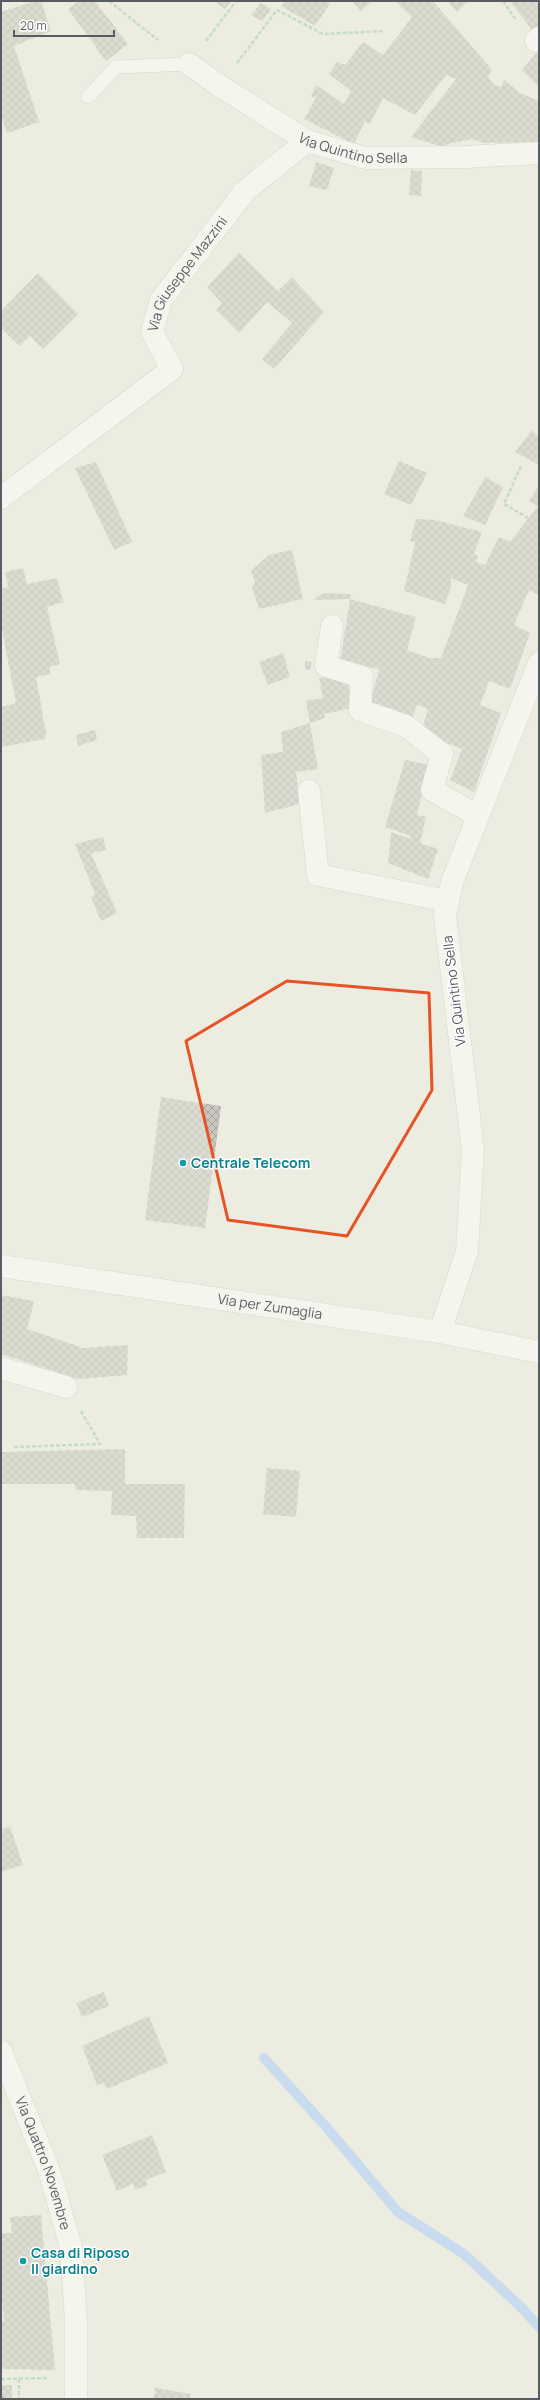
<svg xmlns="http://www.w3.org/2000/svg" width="540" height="2400" viewBox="0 0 540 2400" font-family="Manrope,sans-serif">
<defs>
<pattern id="building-cross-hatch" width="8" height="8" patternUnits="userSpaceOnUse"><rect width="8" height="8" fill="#c8c6bd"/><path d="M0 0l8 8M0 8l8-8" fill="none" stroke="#a5a49d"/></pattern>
</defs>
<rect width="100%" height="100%" fill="#edece0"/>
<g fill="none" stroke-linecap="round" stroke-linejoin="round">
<path stroke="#9ec6ff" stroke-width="10" d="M264,2058L327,2128L398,2212L464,2254L523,2309L539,2327"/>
</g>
<path fill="url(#building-cross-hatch)" d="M35,1H41L51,31L14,46L39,122L7,133L1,117V12Z
M79,1H95L128,44L106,61L68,9Z
M214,1H231L225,9Z
M286,1H325L330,4L315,26L281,6Z
M352,1H372L361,11Z
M395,1H433L492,70L488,77L494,85L501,87L504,80L520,93L539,101V142L484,143L472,139L447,144L446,148L411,137L456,79L446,75L415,115L383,98L370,124L365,121L354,144L304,119L316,98L311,96L316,85L344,104L351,91L329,74L337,62L345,65L363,42L383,55L412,17Z
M447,1H468L457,12Z
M510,1H539V26L533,31Z
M261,3L271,9L262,21L251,15Z
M539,49V87L522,70Z
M316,162L334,168L327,190L309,186Z
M411,170L422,171L421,196L409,195Z
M239,253L278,291L292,277L324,312L274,369L262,359L292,323L267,302L239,333L216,310L222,303L207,287Z
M38,273L78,314L43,349L30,336L19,346L1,328V311Z
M532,430L539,437V465L515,452Z
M399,461L427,473L411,505L384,494Z
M96,462L132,542L114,550L75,468Z
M485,477L503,487L485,525L463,516Z
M539,485V595L529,590L514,625L530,633L510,689L489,681L480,705L501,713L474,792L450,780L462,749L421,732L428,709L417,705L412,718L370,704L379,669L340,662L350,599L313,600L324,593L351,594L350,599L416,617L407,650L430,658H441L468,585L451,578V587L445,604L404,591L415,542L410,541L416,519L435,520L482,532L474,554L478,556L476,562L485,565L499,537L510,542L538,506L529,501Z
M292,550L303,599L259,609L252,587L255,583L251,571L269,555Z
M23,568L27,584L57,578L63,602L47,607L60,664L50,667V674L36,677L46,733L45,739L1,747V707L16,703L1,624V589L8,587L5,572Z
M283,653L290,677L268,685L259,662Z
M305,661L312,662L310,670L305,669Z
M347,674L351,708L324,714L325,718L310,723L306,701L323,698L319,678Z
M310,723L318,769L296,772L300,804L265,813L261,755L283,752L281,732Z
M95,730L97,740L78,746L76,735Z
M405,760L429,765L417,815L426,817L420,843L438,849L428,879L388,863L391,832L410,839L411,836L385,827Z
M103,837L106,850L91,853L117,913L101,921L91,897L95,894L75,844Z
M161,1097L221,1106L205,1228L145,1220Z
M1,1295L34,1301L27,1329L83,1348L128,1345L127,1375L78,1379L1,1354Z
M125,1449V1484H185L184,1538H137L136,1516L111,1515L112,1491L76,1490L75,1484H1V1452Z
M267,1468L300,1471L296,1517L263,1514Z
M10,1826L23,1865L1,1872V1830Z
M104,1992L109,2006L82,2017L76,2003Z
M149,2016L168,2063L107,2089L104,2083L97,2085L82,2046Z
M152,2135L166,2172L146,2180L148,2185L135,2190L133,2184L117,2191L102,2155Z
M41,2215L55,2370L1,2369V2322H4L1,2289V2233H12L10,2217Z
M1,2385H12V2399H1Z
M155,2388L191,2394L190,2399H154Z"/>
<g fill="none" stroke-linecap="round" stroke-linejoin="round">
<defs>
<path id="lane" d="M88,97L116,67L189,64"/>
<g id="street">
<path d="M536,41L539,38"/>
<path id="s1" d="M189,64L220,86L307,141L365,158L465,157L539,153"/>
<path id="s2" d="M1,498L172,369L152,332L161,300L245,191L307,141"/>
<path d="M332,626L326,666L362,677L360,710L406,726L442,754L432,790L478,816"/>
<path d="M309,791L318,875L448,901"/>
<path d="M440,1332L467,1251L473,1150L445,916L452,882L539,663"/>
<path d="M1,1368L66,1387"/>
</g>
<g id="secondary">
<path id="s3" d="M1,1266L440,1332L539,1352"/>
<path id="s4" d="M1,2051L50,2173L71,2247L76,2320V2399"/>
</g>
</defs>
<use href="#lane" stroke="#bbbcc3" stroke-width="14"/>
<use href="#street" stroke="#bbbcc3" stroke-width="23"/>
<use href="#secondary" stroke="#bbbdc5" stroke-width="23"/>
<path stroke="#93c8aa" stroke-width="2.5" stroke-dasharray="4 2" stroke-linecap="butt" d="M109,1L158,40
M503,1L516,20
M206,41L236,1
M237,63L277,10L323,34L384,31
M521,466L504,504L528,518
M14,1447L100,1444L81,1411
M1,2379L48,2378
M19,2379V2399"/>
<use href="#lane" stroke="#fff" stroke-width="13"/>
<use href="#street" stroke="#fff" stroke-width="22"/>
<use href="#secondary" stroke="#fff" stroke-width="22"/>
</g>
<path d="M0 0H540V2400H0ZM287,981L429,993L432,1090L347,1236L228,1220L186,1041Z" fill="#edece0" fill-opacity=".55" fill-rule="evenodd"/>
<path fill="none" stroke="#e95225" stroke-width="3" stroke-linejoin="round" d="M287,981L429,993L432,1090L347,1236L228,1220L186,1041Z"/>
<g fill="#0f9aa8" stroke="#fff" stroke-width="1.5">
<circle cx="183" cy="1163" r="4"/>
<circle cx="23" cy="2261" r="4"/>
</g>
<g text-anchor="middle" stroke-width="3" stroke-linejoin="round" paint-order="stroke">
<g font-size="14" fill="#595c62" stroke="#fff">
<text dy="5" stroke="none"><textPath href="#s1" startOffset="188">Via Quintino Sella</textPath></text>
<text dy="5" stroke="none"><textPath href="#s2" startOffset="325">Via Giuseppe Mazzini</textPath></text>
<text transform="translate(454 991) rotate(-97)" y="5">Via Quintino Sella</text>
<text dy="5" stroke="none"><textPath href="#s3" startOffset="272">Via per Zumaglia</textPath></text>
<text dy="5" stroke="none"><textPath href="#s4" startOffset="120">Via Quattro Novembre</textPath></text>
</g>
<g font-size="14" font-weight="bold" fill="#0d838f" stroke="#fff" text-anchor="start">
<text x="191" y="1168">Centrale Telecom</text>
<text x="31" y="2258">Casa di Riposo<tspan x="31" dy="16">Il giardino</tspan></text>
</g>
</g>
<rect width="540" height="2400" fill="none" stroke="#595c62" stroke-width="4"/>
<path d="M14 30v6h100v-6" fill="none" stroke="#595c62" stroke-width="2"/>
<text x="20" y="30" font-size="12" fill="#595c62" stroke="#ffffff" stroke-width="3" paint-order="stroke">20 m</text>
</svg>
